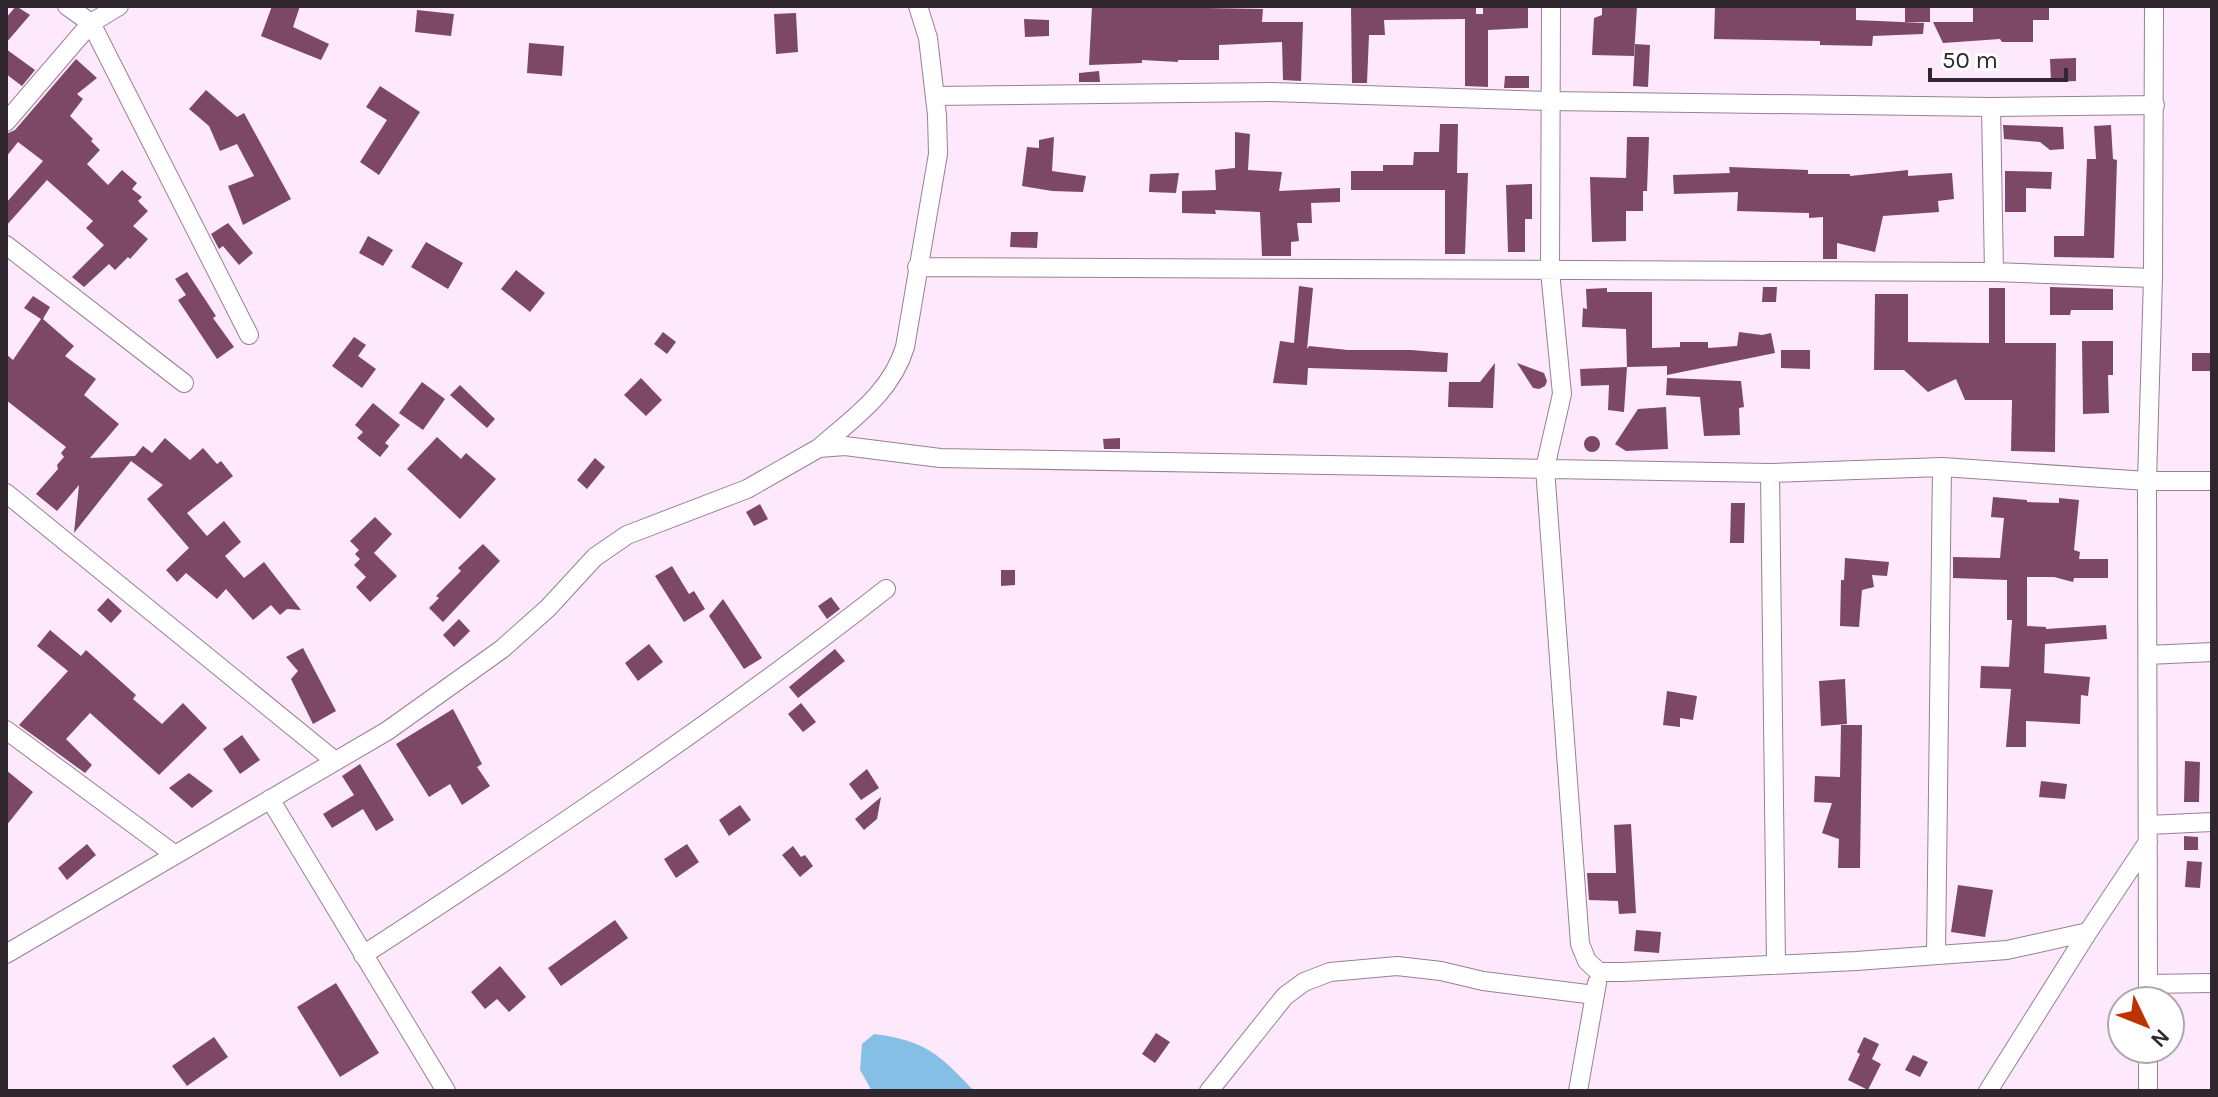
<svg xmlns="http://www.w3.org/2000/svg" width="2218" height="1097" viewBox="0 0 2218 1097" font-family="Karla,sans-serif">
<rect width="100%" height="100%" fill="#fde9fb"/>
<path fill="#85bfe6" d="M874,1034C925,1040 940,1055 974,1091H872L860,1070L862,1044Z"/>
<path fill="#7c4866" d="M16,6L30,15L6,43V18Z
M272,6H300L293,27L329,44L321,60L261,36Z
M1092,6L1263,9L1262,22H1303L1301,81L1283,80L1282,42L1219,45V60H1178V62L1142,60V63L1089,65Z
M1351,6H1476V14H1483V6H1528V28L1488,30V87L1465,86V19L1384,20L1385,35H1369L1367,83H1352Z
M1602,6H1637L1634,56L1592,55L1594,18L1602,15Z
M1715,6H1856V20L1924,23L1923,34L1873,36L1872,46L1820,45V41L1714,39Z
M1905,6H1930V22H1905Z
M1973,6H2049V20H2033V42H2002L2000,39L1943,43L1933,22H1973Z
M417,10L454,14L451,36L415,32Z
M796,13L798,52L776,54L774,14Z
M1024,19L1049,20V36L1025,37Z
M529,43L564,46L562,76L527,73Z
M1635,44L1650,45L1648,87L1633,86Z
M6,49L35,70L22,86L6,74Z
M2076,58V81L2051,82L2050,59Z
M76,59L97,78L77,94L83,99L70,116L93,139L91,141L100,150L87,164L108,185L122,170L137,183L132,189L142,197L138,201L148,211L133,226L148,239L130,259L128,257L115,270L109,264L84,287L72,277L104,245L86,228L93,221L47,180L6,226V203L43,161L18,142L6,157V134L15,130Z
M1099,71L1100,82H1079V73Z
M1505,76H1529V88H1504Z
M380,86L420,112L379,175L360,162L387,120L366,107Z
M206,90L237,117L244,113L291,199L243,225L228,186L254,176L237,144L220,151L209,126L189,109Z
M1440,124H1458L1457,173H1468L1465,254H1445V190H1351V171H1383V165H1413L1414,152H1439Z
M2003,125L2063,127L2064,149L2050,150L2040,142L2004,139Z
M2111,125L2113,159L2117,160L2114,258L2054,257V236H2084L2087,159H2096L2094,126Z
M1235,132L1250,134L1248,170L1282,172L1279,191L1340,188V202L1311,203L1312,223H1297L1299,241L1291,242V256H1262L1260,212L1215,210L1216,214L1182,213V191L1216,190L1215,170L1235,168Z
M1054,137L1052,171L1086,176L1083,192L1052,191L1022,186L1027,147L1039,148V140Z
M1627,137H1649L1647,191H1643V211H1626V241L1592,242L1590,177L1626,178Z
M1729,167L1808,170V174H1850V176L1908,170V176L1952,173L1954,199L1938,201L1939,212L1883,216L1875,252L1837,243V259H1823V217L1809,218V213L1737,211L1738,192L1674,194L1673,175L1730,173Z
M2005,171L2052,172L2051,189L2026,188V212H2005Z
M1179,173L1176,193L1149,192L1150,174Z
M1532,184V219H1525V252H1508L1506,185Z
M228,223L253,253L239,265L223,246L219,249L211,234Z
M1011,232H1038L1037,248L1010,247Z
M368,236L393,250L383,266L359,253Z
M426,242L463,263L448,289L411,267Z
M516,270L545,293L530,312L501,289Z
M187,272L216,316L213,318L234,347L217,359L178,300L186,295L175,279Z
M1299,286L1313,288L1307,349L1309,346L1348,350H1411L1448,353L1447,372L1308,368L1307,385L1273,383L1280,341L1294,343Z
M1763,287H1777L1776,302H1762Z
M2050,287L2113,289V310H2071L2070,315H2050Z
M1607,288V292H1652V348L1680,347V342H1708V348L1737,346L1739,332L1762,335L1771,333L1775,353L1667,375V366L1627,367L1626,329L1582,327L1583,308L1587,309L1586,289Z
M1989,288H2005V343H2056L2055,452L2011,451L2012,400H1965L1956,379L1928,392L1904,370H1874L1875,294H1908V342L1989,343Z
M33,296L50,307L43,319L74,346L65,356L96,379L84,395L119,424L90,458L135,456L74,533L79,485L57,511L36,494L58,469L57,465L64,457L61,453L66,447L6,400V354L13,360L41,319L24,308Z
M663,332L676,342L667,354L654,344Z
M354,337L366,345L358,356L376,369L362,388L332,366Z
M2082,341H2113V375H2108L2109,413L2083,414Z
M1781,350H1810V369L1781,368Z
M2192,353H2212V371H2192Z
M1495,363L1493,408L1448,407L1449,382H1480Z
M1517,363L1544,373L1547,381L1545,386L1539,389L1533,388Z
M1627,367L1624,412L1608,410L1609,385L1581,386L1580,369Z
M641,378L662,400L646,416L624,395Z
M1667,378L1741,381L1744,407L1739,408L1740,435L1704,436L1700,397L1666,395Z
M422,382L445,399L423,430L399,413Z
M460,385L495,419L487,428L450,395Z
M373,403L400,425L385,443L389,446L380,457L357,438L363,432L355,425Z
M1666,407L1668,449L1626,451L1615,444L1638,409Z
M1584 444a8 8 0 1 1 16 0a8 8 0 1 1-16 0Z
M437,437L461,459L466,453L496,479L460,519L407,469Z
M165,438L190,460L203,448L217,464L221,461L233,476L187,513L207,536L224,521L241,542L225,556L244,578L264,562L301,610L287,609L280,615L271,605L253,620L226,589L217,599L186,573L177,582L166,570L189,548L147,499L163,485L131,461L143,446L152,453Z
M1120,438V449H1104L1103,439Z
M595,458L605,467L587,489L577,480Z
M1993,497L2027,500V502L2059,503V498L2079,500L2074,550L2080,552L2079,559H2108V578H2074L2073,582L2054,577H2027V626L2046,627V629L2106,625L2107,639L2045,644L2044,673L2090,677L2088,696L2081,695L2080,724L2026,721V747H2006L2011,689L1980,688L1981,666L2009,667L2012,620H2007V580L1953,578V557L2000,558L2004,518L1991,517Z
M1731,503H1745L1744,543H1730Z
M760,504L768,519L754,526L746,512Z
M375,517L392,534L374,553L397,576L370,602L356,587L366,577L354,565L360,559L355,554L359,550L350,541Z
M483,544L500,561L443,622L429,608L439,598L436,596L461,571L458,568Z
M1845,558L1889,562L1887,576L1872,575L1874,587L1862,590L1859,627L1840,626L1841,580H1844Z
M672,566L689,594L694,591L705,609L684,622L655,576Z
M1001,570H1015V585L1001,586Z
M831,597L840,609L827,619L818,606Z
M108,598L122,611L111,623L97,610Z
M723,599L762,658L744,669L709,616Z
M459,619L470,631L454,647L443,635Z
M50,630L81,656L86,650L136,695L133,699L162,724L183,703L207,728L159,775L90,713L66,739L92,765L85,773L19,725L68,671L37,646Z
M649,644L663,662L638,681L625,663Z
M303,648L336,711L313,724L291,679L298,671L286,657Z
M835,649L845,661L798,698L789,687Z
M1845,679L1847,724L1821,726L1819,681Z
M1667,691L1697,696L1693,720L1680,718V727L1663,725Z
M801,703L816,722L803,732L788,714Z
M453,709L482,764L477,767L490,786L462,805L450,784L429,797L396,744Z
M1841,725H1862L1860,868H1838L1839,839L1822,833L1832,803L1814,802L1815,776L1840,777Z
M242,735L260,760L240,774L223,749Z
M2185,761L2200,762L2199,802H2184Z
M360,764L394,820L376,831L363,809L332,828L323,814L354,795L342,776Z
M867,769L879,788L861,800L849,784Z
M6,770L33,792L6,826Z
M189,773L213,791L192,808L169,788Z
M2041,781L2067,784L2065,799L2039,797Z
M881,797L877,819L864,830L855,819Z
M740,805L751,820L729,836L719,820Z
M1631,824L1636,913L1619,914L1618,901L1589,900L1587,873H1616L1614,825Z
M2184,836L2198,837V850H2184Z
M87,844L96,855L67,880L58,868Z
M687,844L699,862L676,878L664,859Z
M793,846L801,857L805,855L813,866L800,877L782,855Z
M2187,861L2202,862L2200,888L2185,887Z
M1958,885L1993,890L1985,937L1951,932Z
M615,920L628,938L561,986L548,968Z
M1636,930L1661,932L1659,953L1634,951Z
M500,966L526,997L509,1012L497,999L485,1009L471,992Z
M336,983L379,1053L340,1077L297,1007Z
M1156,1033L1170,1042L1155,1063L1142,1054Z
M214,1037L228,1057L187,1086L172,1066Z
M1864,1037L1879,1044L1872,1059L1881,1064L1868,1090L1848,1080L1860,1054L1857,1052Z
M1913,1055L1928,1062L1920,1077L1905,1070Z"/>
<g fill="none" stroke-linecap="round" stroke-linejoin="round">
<defs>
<path id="minor" d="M67,6L91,23L249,335
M1551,6L1550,271L1562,394L1545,468L1580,944L1587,961L1599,972H1623L1856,961L2007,950L2088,932L2148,842
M935,96L1272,92L1550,101L1991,107L2155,105
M1991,107L1994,272
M6,122L91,23L119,6
M6,245L184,383
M917,267L1994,272L2153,278
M819,448C853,418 891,393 905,347L938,154L937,115L928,38L918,6
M1770,473L1776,965
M6,493L335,761
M2148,655L2212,652
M6,730L174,854
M270,799L446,1091
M2148,825L2212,822
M6,954L387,731L502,649L548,608L595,557L627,535L747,489L819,448L845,446L940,458L1770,473L1942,467L2147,481H2212
M363,955C541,839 719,720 886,589
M1936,955L1942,467
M2148,984L2212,983
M2148,1001L2147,481L2153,278L2154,6
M2148,1049V1091
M1209,1091L1285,996L1304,982L1330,972L1397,966L1441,971L1483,981L1595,995
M1578,1091L1597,983
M1988,1091L2088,932"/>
</defs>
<use href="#minor" stroke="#978095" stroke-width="20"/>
<use href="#minor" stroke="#fff" stroke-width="18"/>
</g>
<rect width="2218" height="1097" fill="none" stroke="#2f262e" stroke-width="16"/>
<g transform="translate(2146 1025) rotate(133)"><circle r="38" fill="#ffffff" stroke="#aca8ab" stroke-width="2"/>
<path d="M0-6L14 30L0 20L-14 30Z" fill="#bb3300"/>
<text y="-12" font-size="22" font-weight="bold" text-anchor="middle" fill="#2f262e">N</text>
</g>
<path d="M1930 68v12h136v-12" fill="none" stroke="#2f262e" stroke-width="4"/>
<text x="1942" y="68" font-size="24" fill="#2f262e" stroke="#ffffff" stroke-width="6" paint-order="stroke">50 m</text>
</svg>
